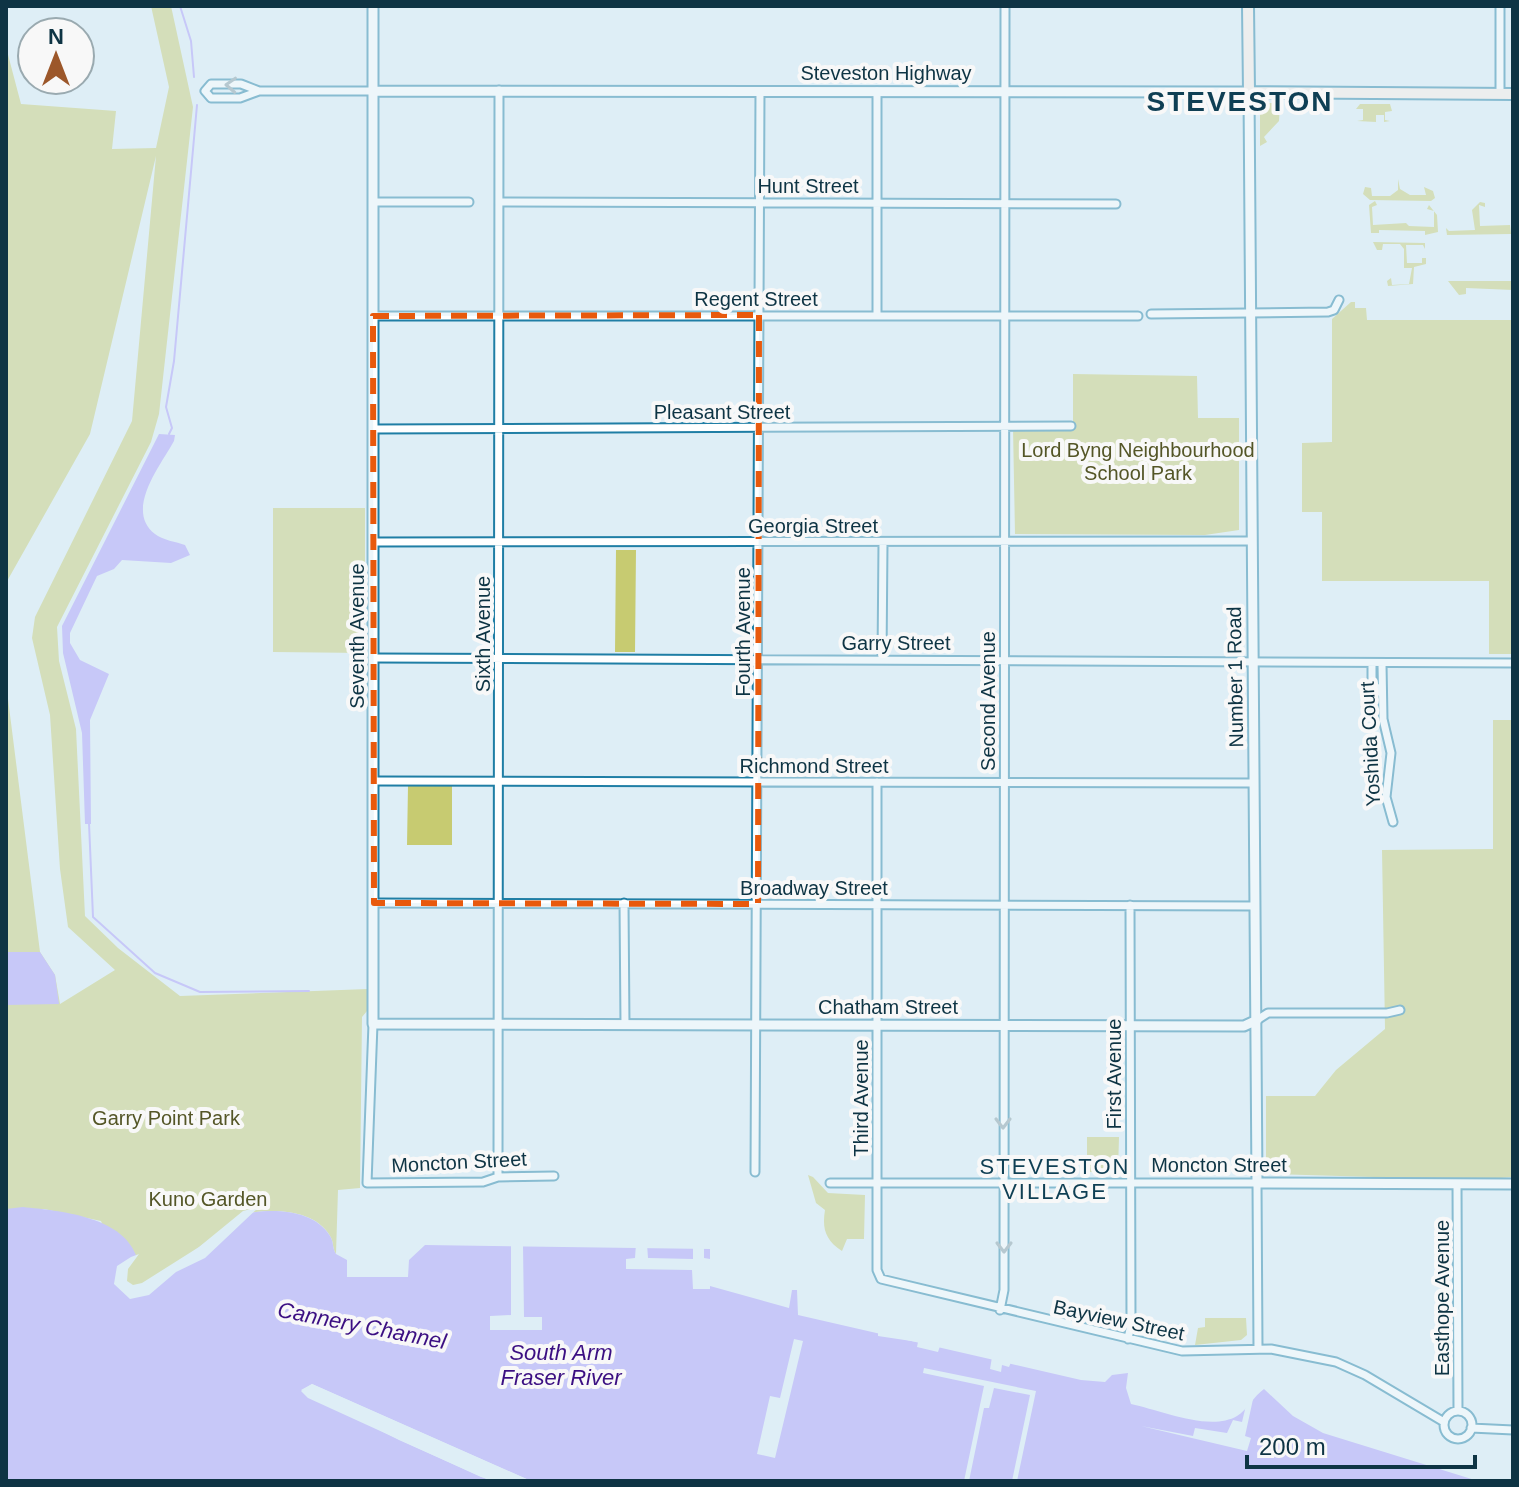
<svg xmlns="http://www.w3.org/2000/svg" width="1519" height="1487" viewBox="0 0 1519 1487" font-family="Arial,sans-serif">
<rect width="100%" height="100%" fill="#deeef6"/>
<path fill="#c7cb71" d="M151,6H171L193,107L159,414L151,442L57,627L59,661L76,729L85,916L118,948L180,996L368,989L367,1011L362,1017L360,1188L338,1190L336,1254C332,1248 334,1242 330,1236C315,1209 271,1208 245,1214L144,1287H127L101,1221L44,1209H6V683L40,952L55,975L60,1004L115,970L68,927L60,869L50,715L32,638L35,617L132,421L156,156L90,434L6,583V47L21,104L116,111L112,149L156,148L169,87Z
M1267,103H1280L1279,121L1264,137L1267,142L1260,146V110Z
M1360,104H1390L1392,111L1385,112V120L1390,121L1384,122V115H1376V122L1357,121L1363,120V109H1356Z
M1398,179L1400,189L1410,195H1426L1424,187L1433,191L1435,198L1431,201L1370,200L1363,194L1365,187L1371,188L1372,196H1390L1398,190Z
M1375,201L1377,205L1372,207L1373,225L1406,223L1409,226L1434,227V211L1427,209L1429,205L1437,215L1438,232L1425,235V231L1379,230V233H1371L1369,205Z
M1480,202L1485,203V207L1479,205L1480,226L1510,225L1511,234L1447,235L1446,228L1449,231L1475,230L1472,210Z
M1373,242L1425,243V249L1423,245H1406L1407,263H1422V258H1426V264L1414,267L1413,284L1388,286L1387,281L1391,278L1392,285L1409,284L1412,268H1404V249L1400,244H1383L1382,250H1377Z
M1448,281H1513V290L1466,288V294L1459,295Z
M1351,302H1355V308H1366L1367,320H1513V654H1489V581H1322V512H1302V443L1332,442V319Z
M1073,374L1197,376L1198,418H1239V530L1205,535L1015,534L1013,428H1073Z
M273,508H365V653L273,652Z
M616,550H636L635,652H615Z
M1493,720H1513V1177L1476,1180L1272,1174L1266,1166V1096H1315L1336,1070L1385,1029L1382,850L1493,849Z
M408,786H452V845H407Z
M1087,1137H1119L1118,1172H1087Z
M808,1175L813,1177L828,1193L865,1195L864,1239H847L842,1251C825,1240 822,1228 825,1210L816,1203Z
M1205,1318H1246L1247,1335L1241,1340L1195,1345L1198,1328L1205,1327Z"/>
<path fill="#ab99fb" d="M159,434L175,435L174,441C161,465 124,510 155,534C162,540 177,542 185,545L190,555L171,563L122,560L114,569L97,576L70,633V643L80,660L109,674L90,720L91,824H85L82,733L63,653L62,626Z
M6,952H40L55,975L59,1004L6,1005Z
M23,1207C60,1211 121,1216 136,1255L125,1266L127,1287H144L245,1214C271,1208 314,1209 330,1236C334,1242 332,1248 336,1254L347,1260V1277H408L409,1260L425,1245L710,1249V1286L789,1308L792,1290H797L798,1315L1081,1380L1105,1382L1112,1375L1128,1373L1126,1388L1131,1404C1160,1410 1210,1432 1237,1416C1247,1410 1254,1396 1264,1389L1293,1416L1323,1433L1478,1481H531L312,1384L301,1390L399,1440L491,1481H6V1209Z"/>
<path fill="#deeef6" d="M259,1207L205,1258L176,1272L149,1295L130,1299L114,1284L117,1266L131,1257L139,1254L128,1269L127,1281L133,1285L142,1283L199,1247L243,1211Z
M636,1244H647L648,1258L693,1259V1245H704V1258L710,1259V1289H693L692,1270L626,1269V1259L635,1258Z
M511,1246H523L524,1317H542V1330H490V1316L511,1315Z
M812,1315L1055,1370V1372L1011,1362L1009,1367L1002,1365L1001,1372L990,1369L992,1357L940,1346L938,1352L917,1347L918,1342L878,1336V1332L811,1317Z
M794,1339L803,1341L775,1458L757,1454L770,1396L780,1398Z
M924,1368L1036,1391L1017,1481H1012L1030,1395L994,1388L989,1408H984L969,1481H964L984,1386L923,1373Z
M312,1384L531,1481H521L311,1388L306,1390L495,1481L481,1477L308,1398L301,1391Z
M1255,1390L1245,1436L1251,1438L1247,1451L1141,1426L1193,1436L1195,1428L1227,1433L1233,1420L1242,1422L1248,1397Z"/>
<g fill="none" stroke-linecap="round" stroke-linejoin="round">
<path stroke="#ab99fb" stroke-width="2" d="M180,6L191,41L194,77
M169,434L172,428L166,407L174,361L197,105
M89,823L93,917L155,973L200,992L309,991"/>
<defs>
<path id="minor" d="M1500,6V94
M259,91L241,84H211L205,91L211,98H240L259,91H374
M877,91V316
M373,202H469
M500,202L1116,204
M1151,314L1328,312L1334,310L1339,300
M373,316H1138
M373,429L1071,426
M375,542L1252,541
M375,658L1513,663
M882,659L883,543
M1372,664V682L1382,694
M1382,664L1383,719L1391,753L1386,797L1393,822
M375,781L1254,783
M877,782V1270L881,1279L1182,1351L1271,1349L1336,1362L1365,1375L1444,1422
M374,903L1255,906
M624,903L625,1025
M1257,1020L1268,1013H1387L1400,1010
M373,1024L367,1183L483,1182L498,1177L554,1176
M755,1172L760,91
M498,1177L499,90
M830,1183H1257L1258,1348
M1457,1184L1458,1411
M1000,1310L1004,1290L1005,6
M1128,1339L1131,1324L1130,905
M1444 1425a14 14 0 1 1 28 0a14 14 0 1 1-28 0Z
M1471,1428L1513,1430"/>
<path id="tertiary" d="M373,6V1024L1244,1026L1257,1020
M374,91L1249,92L1257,1183L1513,1184"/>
<path id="secondary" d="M1248,6L1249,92L1513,94"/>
</defs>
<use href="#minor" stroke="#1f7ea5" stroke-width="11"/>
<use href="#tertiary" stroke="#1f7ea5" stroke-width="13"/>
<use href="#secondary" stroke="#1f7ea5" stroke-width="14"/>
<use href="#minor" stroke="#fff" stroke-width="7"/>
<use href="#tertiary" stroke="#fff" stroke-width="9"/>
<use href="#secondary" stroke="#fdeee5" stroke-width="10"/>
</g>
<defs><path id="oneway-chevron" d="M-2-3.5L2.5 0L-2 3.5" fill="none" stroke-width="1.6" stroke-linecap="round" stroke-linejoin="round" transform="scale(2)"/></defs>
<g stroke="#869aa2">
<use href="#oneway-chevron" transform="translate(231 85) rotate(-177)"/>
<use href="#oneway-chevron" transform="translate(1003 1123) rotate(90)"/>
<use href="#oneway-chevron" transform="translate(1004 1247) rotate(90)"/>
</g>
<path d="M0 0H1519V1487H0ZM759,315L758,904L374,903L373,316Z" fill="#deeef6" fill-opacity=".55" fill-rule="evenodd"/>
<path fill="none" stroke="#e8590c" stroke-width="6" stroke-dasharray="16 10" stroke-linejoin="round" d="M759,315L758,904L374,903L373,316Z"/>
<g text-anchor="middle" stroke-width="8" stroke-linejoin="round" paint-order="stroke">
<g font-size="20" fill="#0e3444" stroke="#f8f8f8">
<text x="886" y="80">Steveston Highway</text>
<text x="808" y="193">Hunt Street</text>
<text x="756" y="306">Regent Street</text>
<text x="722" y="419">Pleasant Street</text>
<text x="813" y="533">Georgia Street</text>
<text transform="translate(743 632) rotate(-90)" y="7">Fourth Avenue</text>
<text transform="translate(483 634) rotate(-90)" y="7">Sixth Avenue</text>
<text transform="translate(357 636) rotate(-90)" y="7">Seventh Avenue</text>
<text x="896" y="650">Garry Street</text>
<text transform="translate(1235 677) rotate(-91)" y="7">Number 1 Road</text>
<text transform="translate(988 701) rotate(-90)" y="7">Second Avenue</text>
<text transform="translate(1370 744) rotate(-93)" y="7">Yoshida Court</text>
<text x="814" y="773">Richmond Street</text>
<text x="814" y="895">Broadway Street</text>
<text x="888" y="1014">Chatham Street</text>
<text transform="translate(1114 1074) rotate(-90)" y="7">First Avenue</text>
<text transform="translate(861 1098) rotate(-90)" y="7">Third Avenue</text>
<text transform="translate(459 1162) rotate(-3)" y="7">Moncton Street</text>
<text x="1219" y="1172">Moncton Street</text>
<text transform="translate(1442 1298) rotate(-90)" y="7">Easthope Avenue</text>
<text transform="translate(1119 1320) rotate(12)" y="7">Bayview Street</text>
</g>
<g font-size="20" fill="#545627" stroke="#f8f8f8">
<text x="1138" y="457">Lord Byng Neighbourhood<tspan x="1138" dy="23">School Park</tspan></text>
<text x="166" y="1125">Garry Point Park</text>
<text x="208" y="1206">Kuno Garden</text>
</g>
<g font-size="22" letter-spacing="2" fill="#0f3f54" stroke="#f8f8f8">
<text x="1055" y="1174">STEVESTON<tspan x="1055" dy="25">VILLAGE</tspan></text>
</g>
<g font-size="22" font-style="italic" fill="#3b0f82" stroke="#f8f8f8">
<text transform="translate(362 1325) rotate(11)" y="8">Cannery Channel</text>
<text x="561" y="1360">South Arm<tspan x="561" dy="25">Fraser River</tspan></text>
</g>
<g font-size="28" font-weight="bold" letter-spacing="2" fill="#0f3f54" stroke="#f8f8f8">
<text x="1240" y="111">STEVESTON</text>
</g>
</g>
<rect width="1519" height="1487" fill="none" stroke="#0e3444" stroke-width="16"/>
<g transform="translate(56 56)"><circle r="38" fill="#f8f8f8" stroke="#9aaab0" stroke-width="2"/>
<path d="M0-6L14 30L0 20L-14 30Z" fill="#9c572a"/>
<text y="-12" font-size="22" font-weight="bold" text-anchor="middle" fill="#0e3444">N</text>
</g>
<path d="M1247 1455v12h228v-12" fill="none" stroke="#0e3444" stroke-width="4"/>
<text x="1259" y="1455" font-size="24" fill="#0e3444" stroke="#f8f8f8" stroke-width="6" paint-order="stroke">200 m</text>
</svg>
